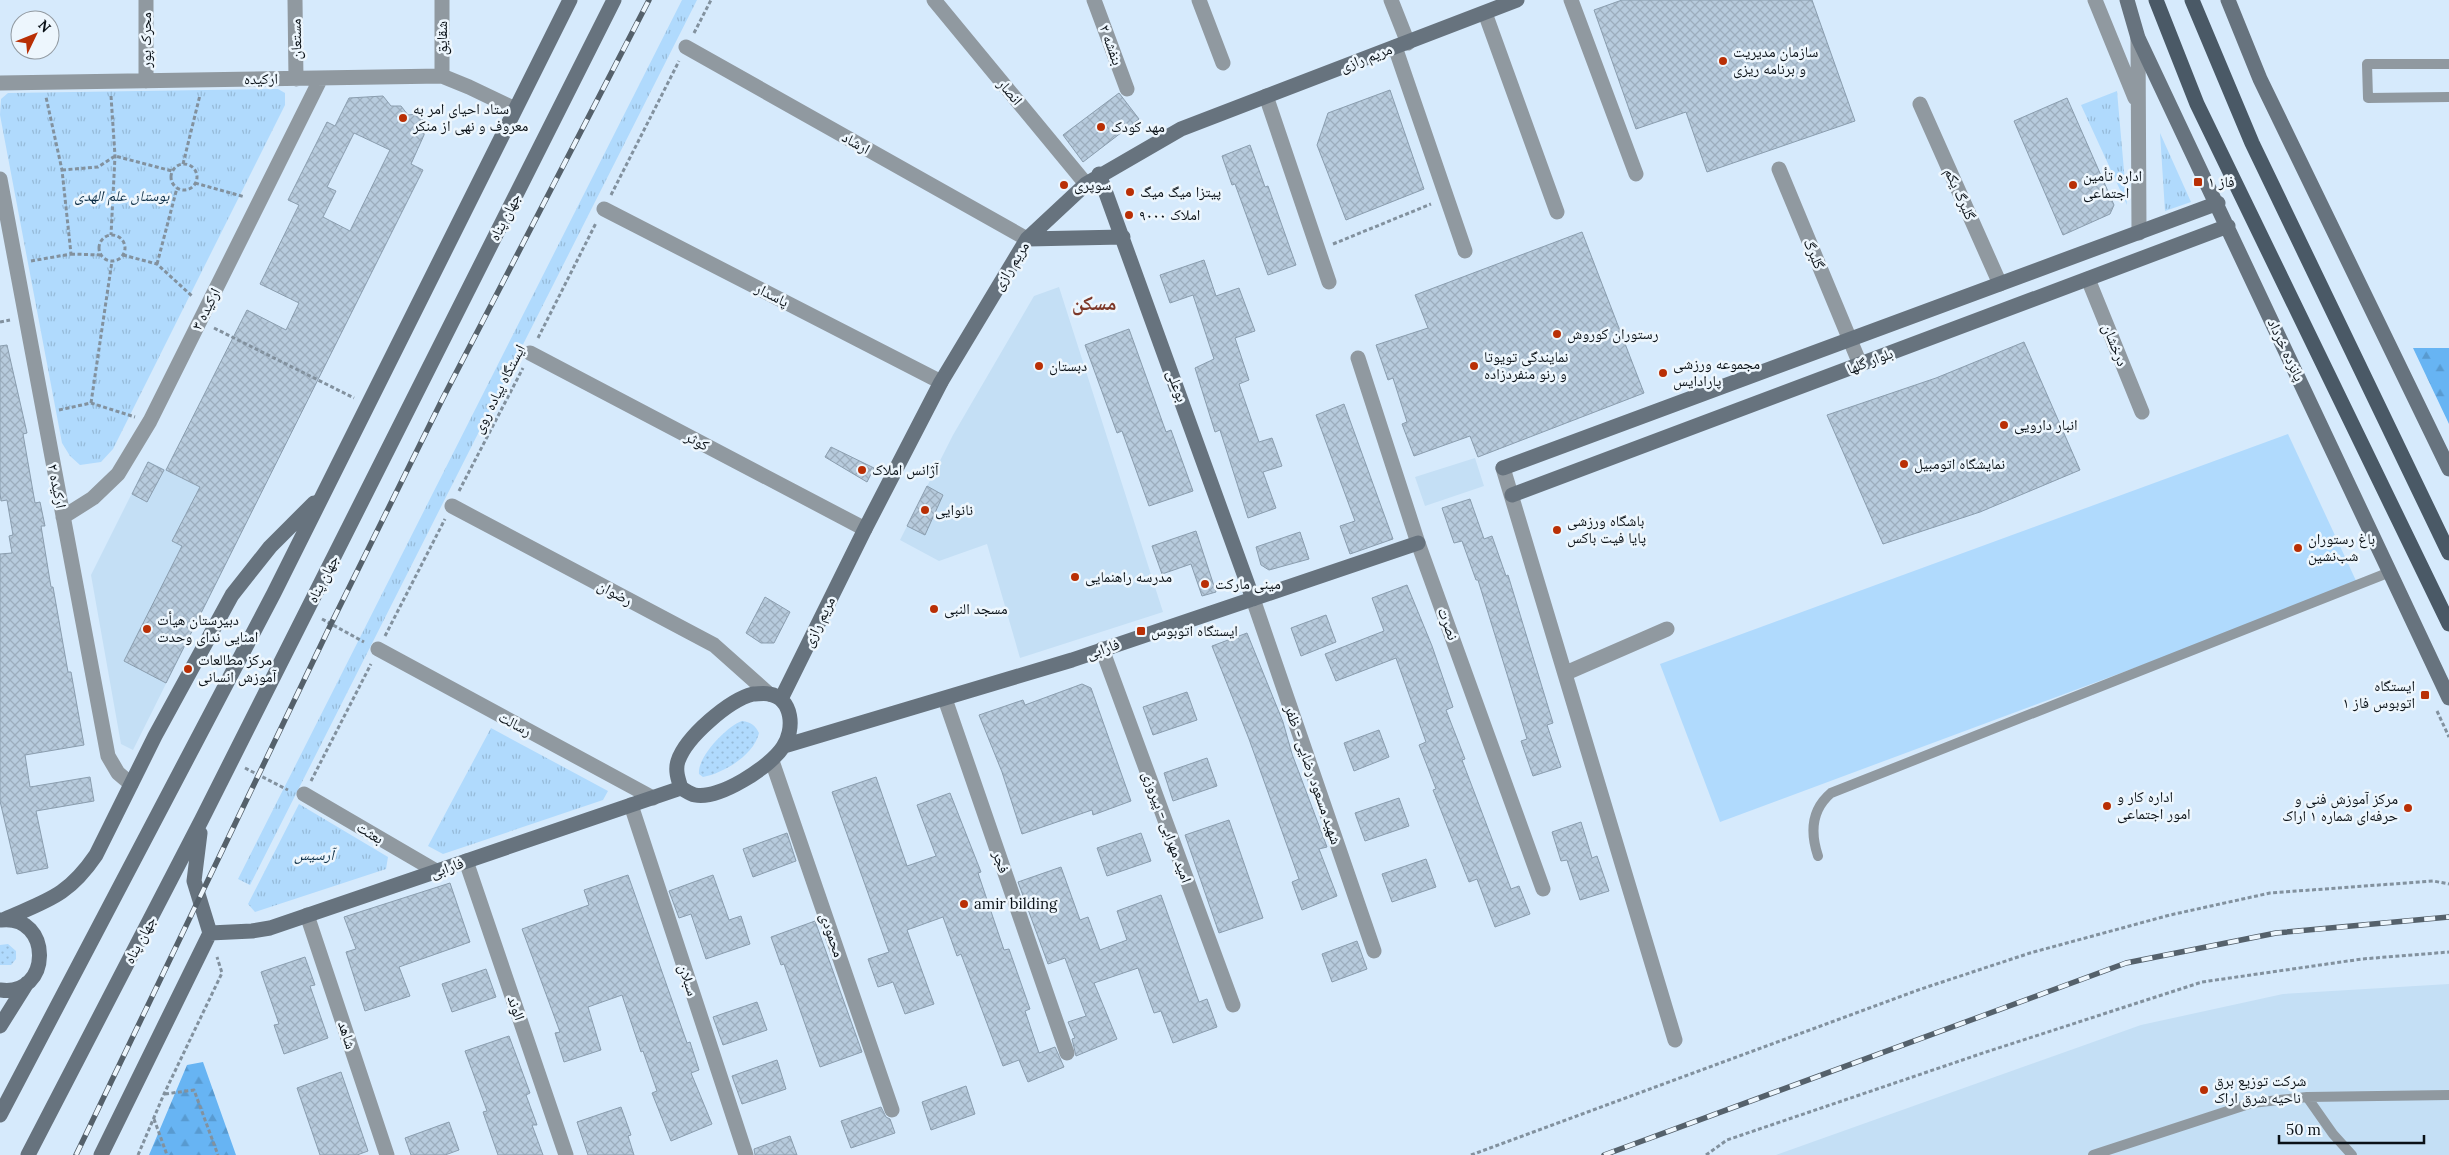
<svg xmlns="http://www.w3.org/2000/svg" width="2449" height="1155" viewBox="0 0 2449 1155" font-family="Lora,'Noto Naskh Arabic',serif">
<defs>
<pattern id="grass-dots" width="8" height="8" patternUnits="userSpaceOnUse" patternTransform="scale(1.25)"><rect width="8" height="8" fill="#b0dafd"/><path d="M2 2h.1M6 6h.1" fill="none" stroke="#96bad8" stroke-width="1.8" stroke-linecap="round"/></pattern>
<pattern id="forest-firs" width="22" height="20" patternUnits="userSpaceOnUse" patternTransform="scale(1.25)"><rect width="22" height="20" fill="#67b4f3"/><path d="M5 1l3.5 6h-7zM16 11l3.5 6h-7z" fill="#589ad0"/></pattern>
<pattern id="park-tufts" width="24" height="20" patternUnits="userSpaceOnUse" patternTransform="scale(1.25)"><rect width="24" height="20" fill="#b0dafd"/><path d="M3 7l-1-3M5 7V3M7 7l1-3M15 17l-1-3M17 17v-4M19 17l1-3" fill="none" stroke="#96bad8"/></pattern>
<pattern id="building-cross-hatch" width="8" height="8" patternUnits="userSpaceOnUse" patternTransform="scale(1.25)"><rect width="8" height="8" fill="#b7cbdd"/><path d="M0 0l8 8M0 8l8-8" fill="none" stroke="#9cadbd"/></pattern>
</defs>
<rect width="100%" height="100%" fill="#d6eafc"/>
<path fill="#c4dff5" d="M1059,287L1163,612L1020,658L987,544L939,561L900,540L953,435L1034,296Z
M1475,458L1484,486L1425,506L1415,477Z
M148,461L251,513L133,750L121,744L91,575Z
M2449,984V1155H1776L2141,1025L2283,994Z"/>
<path fill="url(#grass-dots)" d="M742,721C751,722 755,725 759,733C754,755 724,773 703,777L699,774C697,757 727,726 742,721Z
M8,944L16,951V959L11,965H0V945Z"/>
<path fill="url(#forest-firs)" d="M2413,348H2449V424Z
M203,1062L236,1155H149L187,1065Z"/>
<path fill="url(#park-tufts)" d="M682,0H697L250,885L238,879Z
M278,89L285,93V105L113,449L101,462L80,465L70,456L62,443L0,115L1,99L8,93Z
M2117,91L2127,205L2081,105Z
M2160,133L2191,202L2165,211Z
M491,728L608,791L603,800L443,854L428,846Z
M299,804L388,857L386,869L255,912L248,904Z"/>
<path fill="#b0dafd" d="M2288,434L2358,585L1720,822L1660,664Z"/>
<path fill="url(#building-cross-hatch)" stroke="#8a9dae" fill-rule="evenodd" d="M1622,0H1812L1855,121L1707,172L1686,112L1636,129L1594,10Z
M1390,90L1424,189L1346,220L1317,145L1328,113Z
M1119,93L1139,119L1083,162L1063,135Z
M383,96L391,106H401L408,115L418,114L422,118L425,130L424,135L411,164L423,170L166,683L124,661L182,546L172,541L200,487L166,470L247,310L286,330L299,303L260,284L299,205L288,200L327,122L335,126L349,98ZM354,133L390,150L350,231L323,217L336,191L327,187Z
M2067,98L2114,205L2110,214L2063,235L2014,121Z
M1250,145L1265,187L1268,186L1296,265L1268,275L1235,184L1232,185L1222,156Z
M1582,232L1644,393L1478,457L1470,436L1414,456L1402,424L1407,422L1393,378L1388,380L1376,345L1428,328L1415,295Z
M1204,260L1216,296L1239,288L1255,331L1235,338L1249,380L1239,384L1259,442L1272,438L1282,466L1263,472L1276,508L1248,518L1220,430L1215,432L1195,368L1214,359L1193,295L1170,303L1160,275Z
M1129,329L1166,432L1171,430L1193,491L1149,506L1122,431L1117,433L1085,345Z
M2024,342L2080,470L1980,512L1883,544L1827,415L1936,378Z
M7,345L27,433L23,434L35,503L40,502L45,526H41L51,587H53L68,672H71L84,745L25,755L30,787L90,777L94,801L36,811L48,868L17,874L0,801V554L12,553L9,536L13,535L7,500L1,501L0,493V346Z
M1344,404L1393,539L1350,554L1340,526L1355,521L1316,415Z
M831,447L874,468L867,482L825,457Z
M148,462L164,470L147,502L132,494Z
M927,486L943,495L925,535L907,526Z
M1470,499L1484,539L1492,536L1506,576L1508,575L1553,723L1547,725L1561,767L1533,776L1521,741L1527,739L1478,580H1476L1462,541L1454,543L1442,508Z
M1196,531L1216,592L1202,596L1191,564L1162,574L1152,546Z
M1300,532L1309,559L1269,570L1261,565L1256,547Z
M1407,585L1432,646L1453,707L1446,710L1465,759L1462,760L1511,889L1519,886L1530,914L1495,927L1477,879L1469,882L1433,790L1436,789L1419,745L1426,742L1396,658L1336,681L1325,654L1384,631L1372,598Z
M765,597L790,612L774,643H761L746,633Z
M1326,615L1336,642L1301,656L1291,628Z
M1247,633L1283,722L1292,754L1327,847L1319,849L1337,896L1302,910L1292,882L1299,879L1249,739L1212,646Z
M1082,684L1091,688L1131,801L1093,815L1092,810L1022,834L1002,772L979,715L1023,700L1025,705Z
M1187,692L1197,720L1153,735L1143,707Z
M1379,730L1389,757L1354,771L1344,743Z
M1207,758L1217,786L1173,801L1164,773Z
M876,777L907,866L936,856L917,805L950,793L981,872L978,873L1004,950L1009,949L1030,1009L1025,1011L1039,1053L1055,1047L1064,1067L1028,1082L1019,1060L1003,1066L961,954L957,956L943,917L907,930L934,1004L905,1014L893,982L878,987L868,959L889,952L832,792Z
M1399,798L1409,826L1365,841L1355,813Z
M1229,820L1263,918L1219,933L1185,835Z
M1581,822L1592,858L1597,856L1609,891L1580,900L1567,860L1561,861L1552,832Z
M787,833L796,861L753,877L743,849Z
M1141,833L1151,861L1107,876L1097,848Z
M1426,859L1436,887L1392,902L1382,874Z
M1061,867L1080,920L1088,917L1100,950L1127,940L1117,911L1161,895L1199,1002L1207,999L1217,1027L1173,1043L1161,1011L1154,1013L1138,968L1094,983L1117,1039L1076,1056L1072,1039L1075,1038L1068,1022L1086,1016L1065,958L1048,964L1018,882Z
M628,875L687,1043L690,1042L699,1070L691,1073L712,1124L671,1141L652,1093L657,1091L643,1051L641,1052L622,995L588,1007L601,1050L564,1062L555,1033L560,1032L522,929L589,905L584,890Z
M713,875L729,920L741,916L750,944L706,959L691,914L679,918L669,891Z
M450,883L470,942L399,967L410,996L365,1011L346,952L356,949L344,917Z
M815,921L862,1052L820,1067L784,964L781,965L771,937Z
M1357,941L1367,969L1332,982L1322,954Z
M305,957L315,985L310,986L328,1038L284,1054L274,1025L279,1024L261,972Z
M486,969L496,997L452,1012L442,984Z
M757,1002L767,1030L723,1045L713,1017Z
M509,1036L530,1093L526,1095L537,1125H532L543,1155H498L483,1112L487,1111L465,1051Z
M777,1060L786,1089L742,1104L732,1076Z
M341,1072L368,1151L357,1155H320L297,1088Z
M966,1086L975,1114L931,1130L922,1102Z
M621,1107L631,1135L628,1136L634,1155H588L577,1122Z
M881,1107L886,1117L890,1119L895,1133L851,1148L841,1121Z
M449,1122L459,1150L445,1155H411L405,1138Z
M790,1136L797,1155H755L754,1149Z"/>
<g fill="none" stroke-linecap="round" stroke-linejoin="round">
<path stroke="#82919e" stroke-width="3" stroke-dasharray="4 2.5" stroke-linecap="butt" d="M694,33L711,0
M111,96L115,156L111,235
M183,164L200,95
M171 177a13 13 0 1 1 26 0a13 13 0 1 1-26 0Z
M62,170L98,167L115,156L172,171
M195,183L245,197
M611,195L679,61
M99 248a13 13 0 1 1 26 0a13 13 0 1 1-26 0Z
M1333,244L1431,204
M71,254L101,255
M123,255L157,264L193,297
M31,261L71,254L62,170L46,97
M157,264L177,188
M0,322L10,320
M214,328L354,398
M538,338L596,223
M91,403L112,261
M59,410L91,403L135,417
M459,491L523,368
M322,619L364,642
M385,636L445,519
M2437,711L2449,737
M245,768L288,790
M311,781L371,664
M165,1094L194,1090L218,1155
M154,1119L167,1155
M138,1155L164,1094L222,973L217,957
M1471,1155L1921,989L2030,953L2170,915L2270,893L2433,881L2449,884
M1706,1155L1727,1140L1986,1052L2202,982L2362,959L2449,952"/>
<path stroke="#9099a0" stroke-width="10" d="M2449,64H2367L2368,98L2449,97
M1818,856C1810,832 1811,810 1831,793L2390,572
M2307,1097L2333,1134L2352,1155
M2093,1155L2252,1103L2307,1097L2449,1095"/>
<path stroke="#9099a0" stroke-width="15" d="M146,0V81
M295,0L296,79
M442,0V76
M934,0L1086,184
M1094,0L1127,89
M1199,0L1223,63
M1391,0L1408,43
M1571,0L1636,174
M2095,0L2135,98
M1485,13L1557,212
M2138,38L2139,233
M686,47L1027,239
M1395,47L1465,251
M0,83L442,76L469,87L515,109
M1266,96L1329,282
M1920,104L2000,284
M1779,169L1860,364
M0,179L108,756L118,773L131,784
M604,209L941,382
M2088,279L2142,412
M530,353L865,529
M1358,358L1418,543L1543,889
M1503,468L1675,1040
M452,506L714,645L769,694
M63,517L93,498L118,474L150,421L321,78
M1253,599L1374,951
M378,649L653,798
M1102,649L1233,1005
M1566,673L1667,629
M945,699L1067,1053
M772,761L892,1110
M304,794L436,871
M631,805L746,1155
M466,861L566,1155
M307,915L387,1155"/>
<path stroke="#67737e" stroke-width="15" d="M2127,0L2138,38L2449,698
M2228,0L2260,79L2449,469
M1099,174L1253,599
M1027,239L1123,237
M1503,468L2218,203
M1512,495L2228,226
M753,694C758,694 764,693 769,694C793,698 795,730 783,747C770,767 719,800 695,795C690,794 685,790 681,788C678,779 675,770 678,761C686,737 729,700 753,694Z
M781,699L865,529L941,382L1027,239L1086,184L1181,129L1517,0
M784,746L1072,660L1418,543
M5,919C48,900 68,896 96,855L155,736L232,595L270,547L314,503
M210,933L252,931L270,928L681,788
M0,990C52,998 53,914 1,920
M0,1026L27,983
M0,1115L274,593L570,0
M28,1155L202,819L614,0
M101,1155L210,933L194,881L200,833"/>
<path stroke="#4a5966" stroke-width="15" d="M2156,0L2197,104L2449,624
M2192,0L2252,143L2449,553"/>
<defs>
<path id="rail" d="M76,1155L331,624L443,398L649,0
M1604,1155L2126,963L2276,933L2449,917"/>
</defs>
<use href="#rail" stroke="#55616b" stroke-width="5.5"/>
<use href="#rail" stroke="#edf6fd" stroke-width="4" stroke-dasharray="11" stroke-linecap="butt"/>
</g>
<g fill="#b92f05" stroke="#edf6fd" stroke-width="2">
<circle cx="1723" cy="61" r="5"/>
<circle cx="403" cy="118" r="5"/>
<circle cx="1101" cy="127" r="5"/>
<rect x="2193" y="177" width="10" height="10" rx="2.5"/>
<circle cx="1064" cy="185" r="5"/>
<circle cx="2073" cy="185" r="5"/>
<circle cx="1130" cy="192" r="5"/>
<circle cx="1129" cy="215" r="5"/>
<circle cx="1557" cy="334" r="5"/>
<circle cx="1039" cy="366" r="5"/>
<circle cx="1474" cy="366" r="5"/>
<circle cx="1663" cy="373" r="5"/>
<circle cx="2004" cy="425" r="5"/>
<circle cx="1904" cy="464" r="5"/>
<circle cx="862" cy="470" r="5"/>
<circle cx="925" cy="510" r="5"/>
<circle cx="1557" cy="530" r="5"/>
<circle cx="2298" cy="548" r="5"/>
<circle cx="1075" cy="577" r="5"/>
<circle cx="1205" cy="584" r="5"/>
<circle cx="934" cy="609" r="5"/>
<circle cx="147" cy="629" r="5"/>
<rect x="1136" y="626" width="10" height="10" rx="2.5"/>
<circle cx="188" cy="669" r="5"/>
<rect x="2420" y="690" width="10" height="10" rx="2.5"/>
<circle cx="2107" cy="806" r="5"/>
<circle cx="2408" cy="808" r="5"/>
<circle cx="964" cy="904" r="5"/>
<circle cx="2204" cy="1090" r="5"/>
</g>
<g text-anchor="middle" stroke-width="5" stroke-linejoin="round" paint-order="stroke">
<g font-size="15" fill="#0a1117" stroke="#edf6fd">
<text transform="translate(442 38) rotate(-90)" y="5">شقایق</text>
<text transform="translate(296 39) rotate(-91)" y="5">مستعان</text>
<text transform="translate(146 40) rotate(-90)" y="5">محرک پور</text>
<text transform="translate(1111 45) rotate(70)" y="5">بنفشه ۲</text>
<text transform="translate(1366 58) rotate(-21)" y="5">مریم رازی</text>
<text transform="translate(261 79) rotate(-1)" y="5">ارکیده</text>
<text transform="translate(1010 92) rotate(50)" y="5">انصار</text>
<text transform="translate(856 143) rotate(29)" y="5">ارشاد</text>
<text transform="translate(1960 194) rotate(66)" y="5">گلبرگ یکم</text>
<text transform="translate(505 217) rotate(-63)" y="5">جهان پناه</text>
<text transform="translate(1814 254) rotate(67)" y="5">گلبرگ</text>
<text transform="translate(1011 266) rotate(-58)" y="5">مریم رازی</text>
<text transform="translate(772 295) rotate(27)" y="5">پاسدار</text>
<text transform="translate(206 309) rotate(-63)" y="5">ارکیده ۳</text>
<text transform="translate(2115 345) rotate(68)" y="5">درخشان</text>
<text transform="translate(2286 350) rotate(65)" y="5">پانزده خرداد</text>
<text transform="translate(1870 361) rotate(-21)" y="5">بلوار گلها</text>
<text transform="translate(1177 386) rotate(70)" y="5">بوعلی</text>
<text transform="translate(499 389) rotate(-63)" y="5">ایستگاه پیاده روی</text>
<text transform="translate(697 441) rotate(28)" y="5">کوثر</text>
<text transform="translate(57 486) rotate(79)" y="5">ارکیده ۲</text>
<text transform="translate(323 579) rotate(-63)" y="5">جهان پناه</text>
<text transform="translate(615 593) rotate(28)" y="5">رضوان</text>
<text transform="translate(819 622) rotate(-64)" y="5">مریم رازی</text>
<text transform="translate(1448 624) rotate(70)" y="5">نصرت</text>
<text transform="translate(1103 649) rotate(-19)" y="5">فارابی</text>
<text transform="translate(515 724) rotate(28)" y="5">رسالت</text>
<text transform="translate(1313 775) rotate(71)" y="5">شهید مسعود رضایی - ظفر</text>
<text transform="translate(1167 827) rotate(70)" y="5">امید مهرابی - پیروزی</text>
<text transform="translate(370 833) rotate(31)" y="5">بعثت</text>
<text transform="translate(1001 862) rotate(71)" y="5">فجر</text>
<text transform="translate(447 868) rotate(-19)" y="5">فارابی</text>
<text transform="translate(832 935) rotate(71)" y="5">محمودی</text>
<text transform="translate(140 940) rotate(-62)" y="5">جهان پناه</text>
<text transform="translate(688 980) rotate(72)" y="5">سبلان</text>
<text transform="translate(516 1008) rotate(71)" y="5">الوند</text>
<text transform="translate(347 1035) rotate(72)" y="5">شاهد</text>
</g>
<g font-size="15" fill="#0a1117" stroke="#edf6fd" text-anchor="start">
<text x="1733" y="57">سازمان مدیریت<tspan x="1733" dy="17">و برنامه ریزی</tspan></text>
<text x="413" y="114">ستاد احیای امر به<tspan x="413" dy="17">معروف و نهی از منکر</tspan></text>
<text x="1111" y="132">مهد کودک</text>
<text x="2083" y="181">اداره تأمین<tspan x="2083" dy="17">اجتماعی</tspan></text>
<text x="2208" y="187">فاز ۱</text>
<text x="1074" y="190">سوپری</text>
<text x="1140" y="197">پیتزا میگ میگ</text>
<text x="1139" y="220">املاک ۹۰۰۰</text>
<text x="1567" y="339">رستوران کوروش</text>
<text x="1484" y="362">نمایندگی تویوتا<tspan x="1484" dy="17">و رنو منفردزاده</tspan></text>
<text x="1673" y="369">مجموعه ورزشی<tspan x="1673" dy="17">پارادایس</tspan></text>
<text x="1049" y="371">دبستان</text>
<text x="2014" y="430">انبار دارویی</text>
<text x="1914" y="469">نمایشگاه اتومبیل</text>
<text x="872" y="475">آژانس املاک</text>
<text x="935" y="515">نانوایی</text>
<text x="1567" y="526">باشگاه ورزشی<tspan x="1567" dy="17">پایا فیت باکس</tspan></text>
<text x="2308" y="544">باغ رستوران<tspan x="2308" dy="17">شب‌نشین</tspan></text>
<text x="1085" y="582">مدرسه راهنمایی</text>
<text x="1215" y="589">مینی مارکت</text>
<text x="944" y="614">مسجد النبی</text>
<text x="157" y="625">دبیرستان هیأت<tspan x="157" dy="17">امنایی ندای وحدت</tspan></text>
<text x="1151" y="636">ایستگاه اتوبوس</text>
<text x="198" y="665">مرکز مطالعات<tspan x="198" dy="17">آموزش انسانی</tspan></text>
<text x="2415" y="691" text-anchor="end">ایستگاه<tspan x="2415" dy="17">اتوبوس فاز ۱</tspan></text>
<text x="2117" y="802">اداره کار و<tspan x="2117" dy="17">امور اجتماعی</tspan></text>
<text x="2398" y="804" text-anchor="end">مرکز آموزش فنی و<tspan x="2398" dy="17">حرفه‌ای شماره ۱ اراک</tspan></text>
<text x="974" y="909">amir bilding</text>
<text x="2214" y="1086">شرکت توزیع برق<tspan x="2214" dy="17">ناحیه شرق اراک</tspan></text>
</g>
<g font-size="15" font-style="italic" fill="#0b2d45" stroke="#edf6fd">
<text x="122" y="201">بوستان علم الهدی</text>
<text x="314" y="860">آرسیس</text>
</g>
<g font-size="20" font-weight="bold" fill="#7d3828" stroke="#edf6fd">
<text x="1094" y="310">مسکن</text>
</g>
</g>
<g transform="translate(35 35) rotate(47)"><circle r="24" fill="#edf6fd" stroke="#929aa1"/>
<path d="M0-4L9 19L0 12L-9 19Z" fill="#b92f05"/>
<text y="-8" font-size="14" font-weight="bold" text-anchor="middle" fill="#0a1117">N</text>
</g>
<path d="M2279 1135v8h145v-8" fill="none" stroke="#0a1117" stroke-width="2.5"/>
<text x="2286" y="1135" font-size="15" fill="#0a1117" stroke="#edf6fd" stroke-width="4" paint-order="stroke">50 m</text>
</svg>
